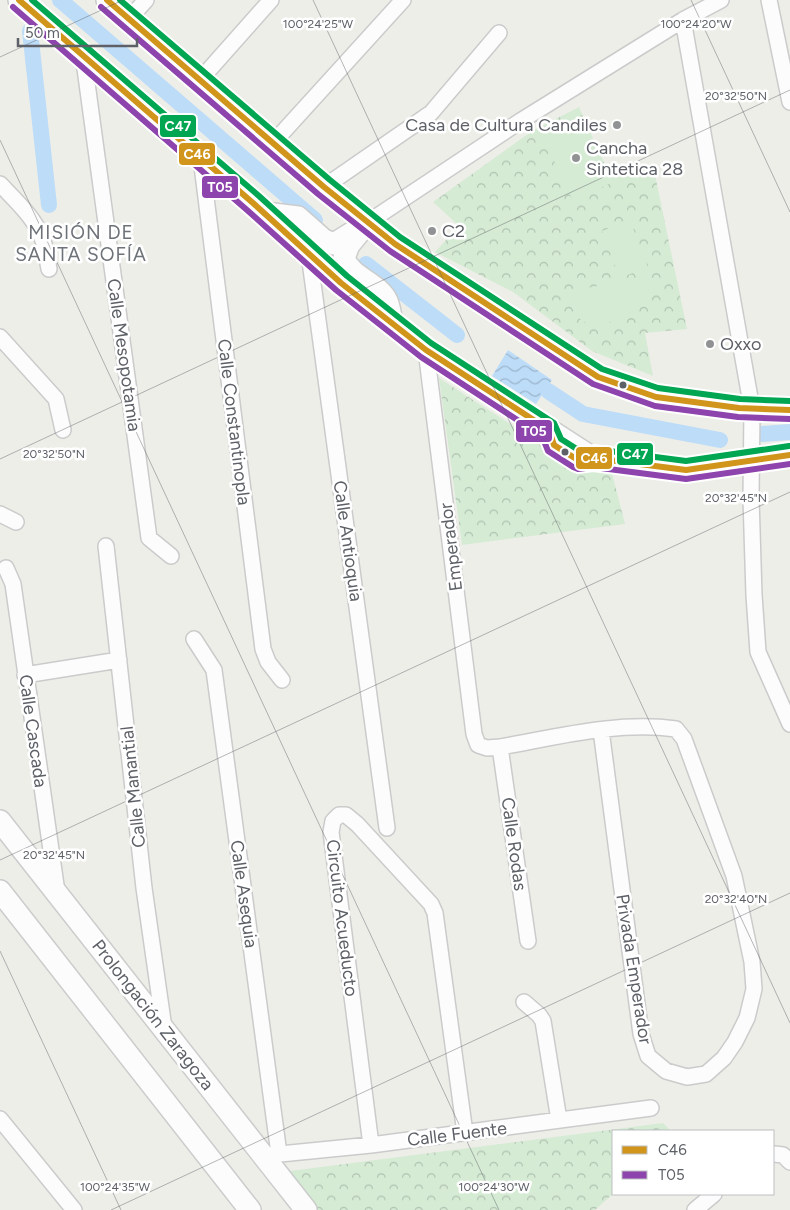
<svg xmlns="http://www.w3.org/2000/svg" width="790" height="1210" viewBox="0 0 790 1210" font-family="Figtree,sans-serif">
<defs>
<pattern id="park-crowns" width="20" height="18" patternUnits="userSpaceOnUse" patternTransform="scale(1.25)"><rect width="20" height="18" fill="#d5ebd4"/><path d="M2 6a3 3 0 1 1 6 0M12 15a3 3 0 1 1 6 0" fill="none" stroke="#b0c2b0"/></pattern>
<pattern id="water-waves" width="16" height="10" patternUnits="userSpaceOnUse" patternTransform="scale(1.25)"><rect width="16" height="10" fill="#bcdcf8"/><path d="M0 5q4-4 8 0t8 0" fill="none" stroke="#9cb6cd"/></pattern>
</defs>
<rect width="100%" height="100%" fill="#eeeee9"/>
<path fill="url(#park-crowns)" d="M579,107L609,174L653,165L687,329L645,333L653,376L592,351L513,292L435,252L459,226L433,202L532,131Z
M439,378L568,461L612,473L625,524L462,545Z
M663,1123L671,1131H614V1193L595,1210H314L282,1172Z"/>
<path fill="#d5ebd4" d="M580,115L611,183L573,201L541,133Z
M630,220L648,267L620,278L602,231Z
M645,276L651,279L653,286C637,317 580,349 569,298C583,285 597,287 614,284C625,283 635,279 645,276Z"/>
<path fill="url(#water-waves)" d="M508,350L552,380L536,404L492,376Z"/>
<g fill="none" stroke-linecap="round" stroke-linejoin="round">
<path stroke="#bcdcf8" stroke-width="16" d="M60,0L315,220
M30,31L49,205
M366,264L457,335
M548,391L583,414L720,440
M762,434L790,432"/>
<defs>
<path id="street" d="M769,0L790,102
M129,19L146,0
M683,20L752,409L751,498L754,595L758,652L790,724
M83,54L149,538L171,556
M200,80L271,0
M273,143L403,0
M201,158L263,649L268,662L282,680
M0,184C15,200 34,217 42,238C46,247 47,259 49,269
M324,187L431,113L499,33
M367,223L522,120L683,20L721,0
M309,254L387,828
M0,337L56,399L63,430
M426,350L474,734L478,745L487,748L500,747C557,737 618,721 676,729L684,739L734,876L752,962L754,989L747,1018L735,1042L724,1058L706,1074L687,1077L666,1071L648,1056L641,1034L601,730
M0,514L16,522
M106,546L144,888L164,1028
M6,568L13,584L57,892
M194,639L214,670L279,1154
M25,675L119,660
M500,747L528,941
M524,1002L539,1015L543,1021L559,1120
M0,1119L74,1210
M371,1145L331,832L333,821L339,815H346L357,824L431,904L435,913L465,1133
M774,1154L783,1155L790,1162
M270,1155L371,1145L651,1108
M695,1210L714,1194"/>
<path id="secondary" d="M19,0L253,203L341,283L392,324L426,350L593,458L686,470L790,455
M107,0L324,187L395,244L598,377L656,397L739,408L790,410
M265,213L298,217L324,240L334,244L358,229
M367,223L349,245L344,258C351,278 378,282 387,301C390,308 391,317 392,324
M0,821L306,1210
M0,891L250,1210"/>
</defs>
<use href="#street" stroke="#cbcbcb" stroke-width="18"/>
<use href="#secondary" stroke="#cbcccc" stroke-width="24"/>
<use href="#street" stroke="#fcfcfc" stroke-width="15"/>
<use href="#secondary" stroke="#fcfcfc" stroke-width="21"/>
<defs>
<path id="bus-1" d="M19,0L253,203L341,283L426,350L549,430L554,445L565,452L578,460L593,458L686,470L790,455
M107,0L324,187L395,244L598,377L656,397L739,408L790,410"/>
<path id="bus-2" d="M13,7L247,210L336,290L421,357L542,436L548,451L573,467L578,469L593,467L686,479L790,464
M101,7L318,194L390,251L593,384L655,406L738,417L790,419"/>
<path id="bus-3" d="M32,0L259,196L347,276L431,343L554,423L561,439L580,451L594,449L686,461L789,446
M120,0L330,180L400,237L602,369L658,388L740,399L790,401"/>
</defs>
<use href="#bus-1" stroke="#fff" stroke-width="10"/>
<use href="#bus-2" stroke="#fff" stroke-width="10"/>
<use href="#bus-3" stroke="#fff" stroke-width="10"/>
<use href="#bus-1" stroke="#d0951a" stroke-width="6"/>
<use href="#bus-2" stroke="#8e44ad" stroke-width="6"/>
<use href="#bus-3" stroke="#00a651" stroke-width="6"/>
</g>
<path fill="none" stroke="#5d6167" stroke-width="1" stroke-opacity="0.45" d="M313,0L790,1023M691,0L790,212M0,57L123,0M0,140L499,1210M0,459L790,90M0,860L790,492M0,951L121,1210M111,1210L790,893"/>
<g fill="#909294" stroke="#fff" stroke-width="2">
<circle cx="617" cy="125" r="5"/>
<circle cx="576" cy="158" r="5"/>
<circle cx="432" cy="231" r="5"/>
<circle cx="710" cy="344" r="5"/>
</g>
<g fill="#5d6167" stroke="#fff" stroke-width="2">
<circle cx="623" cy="385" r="4.5"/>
<circle cx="565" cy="452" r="4.5"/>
</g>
<g text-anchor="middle" stroke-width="5" stroke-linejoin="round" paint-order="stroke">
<g font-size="18" fill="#5d6167" stroke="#fff" text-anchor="start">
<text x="607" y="131" text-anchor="end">Casa de Cultura Candiles</text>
<text x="586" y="154">Cancha<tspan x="586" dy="21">Sintetica 28</tspan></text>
<text x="442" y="237">C2</text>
<text x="720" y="350">Oxxo</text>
</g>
<g font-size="18" fill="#5d6167" stroke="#fff">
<text transform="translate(124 355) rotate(82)" y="6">Calle Mesopotamia</text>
<text transform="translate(234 422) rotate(83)" y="6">Calle Constantinopla</text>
<text transform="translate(348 541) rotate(82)" y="6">Calle Antioquia</text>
<text transform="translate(451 547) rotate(-97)" y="6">Emperador</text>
<text transform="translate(33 731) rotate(82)" y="6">Calle Cascada</text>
<text transform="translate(133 787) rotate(-96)" y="6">Calle Manantial</text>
<text transform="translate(514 844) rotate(82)" y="6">Calle Rodas</text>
<text transform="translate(244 894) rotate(82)" y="6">Calle Asequia</text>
<text transform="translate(342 918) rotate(83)" y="6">Circuito Acueducto</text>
<text transform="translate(634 969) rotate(81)" y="6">Privada Emperador</text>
<text transform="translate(153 1015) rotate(52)" y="6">Prolongación Zaragoza</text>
<text transform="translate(457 1134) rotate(-7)" y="6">Calle Fuente</text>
</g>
<g font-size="19" letter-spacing="1" fill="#6e7379" stroke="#fff">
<text x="81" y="239">MISIÓN DE<tspan x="81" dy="22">SANTA SOFÍA</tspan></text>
</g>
</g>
<g font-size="12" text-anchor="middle" fill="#5d6167" stroke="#fff" stroke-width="5" stroke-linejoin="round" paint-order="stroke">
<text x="318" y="28">100°24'25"W</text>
<text x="696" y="28">100°24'20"W</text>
<text x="736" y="100">20°32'50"N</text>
<text x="54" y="458">20°32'50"N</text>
<text x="736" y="502">20°32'45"N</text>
<text x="54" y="859">20°32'45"N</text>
<text x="736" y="903">20°32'40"N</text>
<text x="115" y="1191">100°24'35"W</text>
<text x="494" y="1191">100°24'30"W</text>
</g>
<g stroke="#fff" stroke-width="2">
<rect x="159" y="114" width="38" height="24" rx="5" fill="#00a651"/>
<rect x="178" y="142" width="38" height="24" rx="5" fill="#d0951a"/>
<rect x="201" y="175" width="38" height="24" rx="5" fill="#8e44ad"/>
<rect x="515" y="419" width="38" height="24" rx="5" fill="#8e44ad"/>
<rect x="616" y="442" width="38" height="24" rx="5" fill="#00a651"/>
<rect x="575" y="446" width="38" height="24" rx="5" fill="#d0951a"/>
</g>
<g font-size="14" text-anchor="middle" font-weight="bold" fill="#fff">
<text x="178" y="131">C47</text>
<text x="197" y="159">C46</text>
<text x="220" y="192">T05</text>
<text x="534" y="436">T05</text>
<text x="635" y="459">C47</text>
<text x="594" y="463">C46</text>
</g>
<rect x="612" y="1130" width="162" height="65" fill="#ffffff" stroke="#bec0c2"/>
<rect x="622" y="1146" width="25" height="8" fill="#d0951a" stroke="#bec0c2"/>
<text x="658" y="1155" font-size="15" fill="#5d6167">C46</text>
<rect x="622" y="1171" width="25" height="8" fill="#8e44ad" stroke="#bec0c2"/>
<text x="658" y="1180" font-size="15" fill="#5d6167">T05</text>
<path d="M18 38v8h119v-8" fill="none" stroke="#5d6167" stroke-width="2.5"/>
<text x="25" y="38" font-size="15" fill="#5d6167" stroke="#ffffff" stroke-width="4" paint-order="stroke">50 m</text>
</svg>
